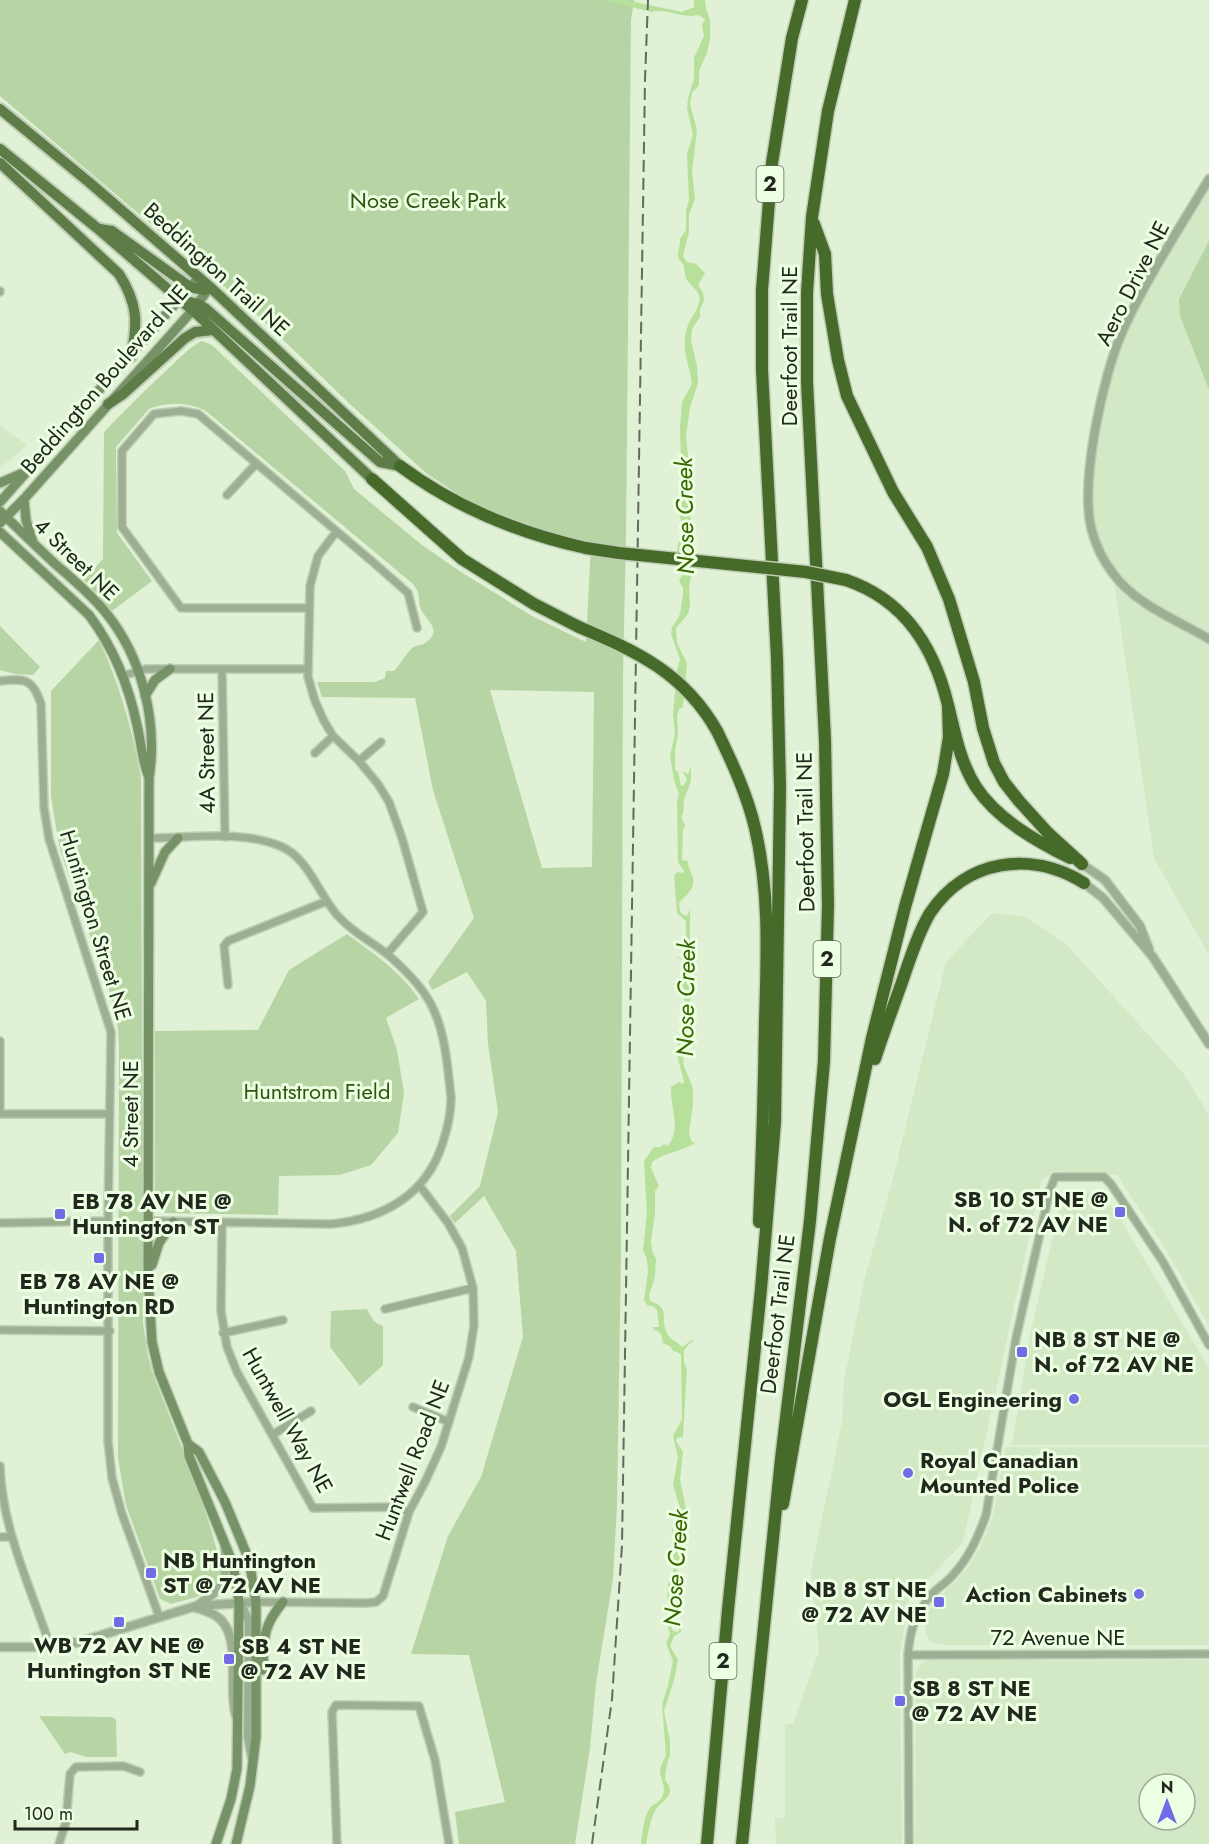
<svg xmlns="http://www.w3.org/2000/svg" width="1209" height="1844" viewBox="0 0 1209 1844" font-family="Jost,sans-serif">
<rect width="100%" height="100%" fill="#e0f1d5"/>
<path fill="#d3e9c6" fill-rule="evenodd" d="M1209,183V955L1154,858L1113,574L1100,554L1089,501L1095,432L1113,357L1191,210Z
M0,425L27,445L0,468Z
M992,913L1024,916L1066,944L1184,1074L1209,1115V1326L1167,1251L1117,1175L1054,1171L1041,1182L963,1542L909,1600L900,1652L902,1844H776L775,1818H785V1725L793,1724L819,1651L811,1571L842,1422L844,1380L865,1277L892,1182L946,962Z
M1075,1193H1094L1114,1209L1209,1368V1445H1012L1030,1335L1061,1202Z
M1005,1447H1209V1645H943L932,1643L926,1635L925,1622L931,1606L965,1571L979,1550L993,1516Z
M929,1656L1058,1661L1209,1660V1844H915L916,1671ZM1149,1784H1185V1820H1149Z"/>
<path fill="#b7d4a4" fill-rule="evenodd" d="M0,0H634L631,20L626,535L623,675L621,1253L617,1505L613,1579L596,1683L590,1748L575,1844H459L455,1812L505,1802L469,1655L411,1654L448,1536L481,1477L523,1337L516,1251L484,1196L455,1223L450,1216L480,1186L498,1112L488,1044L486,1001L467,972L432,990L428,982L474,918L433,790L415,698L322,697L317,682H375L385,678L386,671H394C401,664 405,655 412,648C416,645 421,646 425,643C443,631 428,622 422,611C416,600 423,596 413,584L207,412C192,402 165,402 149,409L116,447L117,533L152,581L112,611L84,580L103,559L104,432C125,410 146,389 169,368C179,359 189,347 202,341L212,345L345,471L354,489L422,545L461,572L532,616L586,642L591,544L562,537L511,519L464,498L426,473L350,404L251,309L0,96ZM490,690L594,692L592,867L542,868Z
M1209,241V390L1180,316L1179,299Z
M0,626L40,667L33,675L15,674L0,670Z
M99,640C120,685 132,729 141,778L143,1324L148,1356L152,1371C164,1405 230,1557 219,1581C212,1596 186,1599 171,1604L160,1599L126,1505L118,1458L119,1046L117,1016L109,990L61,853L57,833L51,796V691Z
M347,934C374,954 400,971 419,999L386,1018L397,1050L404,1093L398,1133L371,1165L340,1175L279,1176L278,1215L164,1213L155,1204V1031L258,1030L289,970Z
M367,1309C371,1318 374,1323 383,1326V1365L360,1386L330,1347L331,1311Z
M39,1716L112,1717L116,1720L117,1757H86L71,1752L65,1754Z"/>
<path fill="#b7e09b" d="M605,0H625L682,12L694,7V0H705L706,9L710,20V39L707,53L699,71V85L692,93L690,104L697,130L692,171L695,199L689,215V232L683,256L687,262L696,264L705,273L698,285L703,292L704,301L700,309V317L692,329L691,341L697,366L698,383L690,407L686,436L688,456V478L691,496L690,513L692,532L690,543L693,568L689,586L690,604L688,614L676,628L677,643L687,663L683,707L679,709L677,716L678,734L675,751V770L678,772L681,786L684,785L687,779L682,771L688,774L691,766V781L684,800L683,814L681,816L685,826L683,830L682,860L688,861C688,867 690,869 692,875C697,887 687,894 679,903L680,912L685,916L688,915L690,908V938L686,977L691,987V997L682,1042L684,1066L693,1088V1104L689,1133L691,1141L695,1143C683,1151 663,1153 652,1162L651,1168L659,1186L655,1191V1214L651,1241L652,1250L656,1259L655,1277L649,1296L650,1301C673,1309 658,1319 668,1335C672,1341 678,1342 682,1347L692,1340L694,1341L690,1343L684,1350V1362L687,1369L683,1437L677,1438L676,1441L683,1452L680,1480L686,1509L676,1541L681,1544C679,1549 681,1553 680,1558C678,1570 675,1580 674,1591C672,1604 675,1613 671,1625L673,1631L678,1632L680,1629L679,1622L681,1623V1632L674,1636L670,1646L678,1660L674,1680L664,1711L670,1741V1754L666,1769L665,1780C679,1796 660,1800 655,1811C650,1821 648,1833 646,1844H641C642,1834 644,1815 650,1808C654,1803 661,1802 663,1795C666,1787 661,1780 660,1772C660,1766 664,1761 666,1755L662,1704L668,1686L673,1661L666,1643L670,1634L667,1624L670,1614L667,1599L669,1577L673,1574L674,1549L672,1529L673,1527V1531L675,1530L681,1511L673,1485L678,1458L673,1436L682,1419L681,1355L676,1351L674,1352L670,1346L663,1343C662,1337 662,1331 654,1330L653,1327H659L657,1310L653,1306L647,1305L644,1300L648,1272L647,1260L643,1250L647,1213L644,1161L654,1147H661L664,1144L668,1146C682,1126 670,1110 671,1087L679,1082L682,1084L684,1082L677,1054L679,1037L686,1012L682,984L684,979L682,978L684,961L675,956L684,959C688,949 685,933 686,921L677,913L674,875L678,872L682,873L684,871L678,862L677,801L679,794L674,780L670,755L675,734L673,715L677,670L680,659L671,634L672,628L680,614L683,595V588L679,581L685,569C673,555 677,545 684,530L679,514L682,504L680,427L682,402L692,384C689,361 680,349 688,325C691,316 702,306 699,296C697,288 689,285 686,278C684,273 685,269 683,264C681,262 679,260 678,257C677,251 681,246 680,239L686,230V211L689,200L687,155L693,134L687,108L688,98L694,79V58L704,36L702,25L705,19L698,15C681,19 668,8 651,12Z"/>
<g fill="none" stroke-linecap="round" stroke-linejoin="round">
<defs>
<path id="minor" d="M0,291V292
M227,495L256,464
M336,532L318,556L310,586L308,677L315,701L324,721L333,736L359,761L378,784L389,802L402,838L423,912L387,954
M308,608H181L122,527V451L154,414L181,411L198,414L374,563L408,593L417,628
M222,669L225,837
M122,676L146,669H308
M0,681C25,678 33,679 41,704L44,808L49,839L111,1032L108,1221V1441L112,1478L122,1514L159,1616
M315,753L333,736
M359,761L381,742
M228,985L224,946L228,941L327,901
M0,1041V1114H110
M149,1221L331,1224C383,1219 427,1195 443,1142C448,1127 451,1112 451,1097C450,1088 449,1079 448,1070C445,1044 440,1015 424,993C416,981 398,963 387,954C369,940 353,933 337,915C318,893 308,857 280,846C241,830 192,838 150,838
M222,1222L221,1311L227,1347L237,1372L313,1508L394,1507L409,1512
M0,1223L108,1221
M385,1309L473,1288
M0,1330L110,1331
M223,1333L283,1320
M413,1407L449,1422
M272,1435L311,1411
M0,1466C2,1526 28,1582 47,1637L48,1647
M0,1537H11
M256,1602L366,1603L376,1602L383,1596L409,1512L425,1482L441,1447L469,1357L474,1325L473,1288L462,1248L448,1223L420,1186
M908,1655L1209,1654
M59,1844L66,1822L70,1774L76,1767L123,1766L140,1772
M337,1844L332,1712L336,1705L419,1706L435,1760L449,1844
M909,1844L908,1655C910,1629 915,1615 931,1595C937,1588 946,1583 952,1576C969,1558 978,1537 986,1515L1016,1338L1050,1190L1055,1177H1104L1111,1184L1163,1262L1209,1345"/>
<path id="tertiary" d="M1209,179C1179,229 1147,278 1123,330C1103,375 1079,484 1092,531C1096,546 1103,560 1112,572C1134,604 1177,620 1209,639
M1082,864L1105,880L1140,926L1149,949
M1084,883L1103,898L1153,957L1209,1044
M240,1602L249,1622L248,1736L252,1758
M199,1604C230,1584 225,1579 225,1545
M193,1607C203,1610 215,1613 222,1621C241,1643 228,1688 236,1716
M0,1647H48L79,1642L196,1606L256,1602"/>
<path id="secondary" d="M0,483L25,472
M24,499L26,520L33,542
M0,502L199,277
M0,511C17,528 35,545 53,562C71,578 91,594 106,613C142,657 158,722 149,778L148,1276L152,1342L159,1372L188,1444L189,1456L233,1564L239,1602L237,1769L231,1799L216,1844
M0,523L24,499L192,311L210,287
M0,532L89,615C113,647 129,687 137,725C141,742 142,759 148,775
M145,696L155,680L170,669
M151,883L165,852L178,838
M152,1265L159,1243L173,1222
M188,1444L199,1452L225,1502L249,1560L256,1602V1737L250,1786L236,1844
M263,1670C264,1639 262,1627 283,1602"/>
<path id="primary" d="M0,109L90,183L210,287L400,466
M0,149L97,228L199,316L372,479
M0,163L119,274C138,304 138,323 131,357
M100,229L112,231L190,287L204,290L210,287
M182,300L198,304L205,308L380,462L400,466
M108,404L123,394L185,338L195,332L213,330"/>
<path id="motorway" d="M814,224L825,254L827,294L838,360L847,396L893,492L927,547L949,599L974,682L983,728L994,763L1004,782L1019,801L1048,833L1082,864
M400,466C455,507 519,533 586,548
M372,479L462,559L534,604L579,627
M846,580C905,600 934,647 948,705C955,733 960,762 976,787C997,819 1036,841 1070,858
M717,731C732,762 747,794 755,828C770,892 767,957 765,1022C764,1089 762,1155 759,1222
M875,1059C883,1034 892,1010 901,985C909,962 917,935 930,913C966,859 1031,850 1084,883
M783,1504L830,1238L872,1038L905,907L943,774L949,737L948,705
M707,1844L728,1610L761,1289L775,1122L780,788L777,658L762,370V290L772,163L792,38L802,0
M742,1844L781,1459L810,1221L824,1061L828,905L825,740L807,382V293L812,217L828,111L855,0"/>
</defs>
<use href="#minor" stroke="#becdb4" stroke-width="10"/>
<use href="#tertiary" stroke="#becdb4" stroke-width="11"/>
<use href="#secondary" stroke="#becdb4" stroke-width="12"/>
<use href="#primary" stroke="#becdb4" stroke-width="14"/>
<use href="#motorway" stroke="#becdb4" stroke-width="15"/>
<use href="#minor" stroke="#9daf92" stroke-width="7"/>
<use href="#tertiary" stroke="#9daf92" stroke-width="8"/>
<use href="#secondary" stroke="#789267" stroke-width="9"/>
<use href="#primary" stroke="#5d7c47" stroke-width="10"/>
<use href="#motorway" stroke="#466a2a" stroke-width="12"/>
<path stroke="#626c5c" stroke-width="2" stroke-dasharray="12 6" stroke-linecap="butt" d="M592,1844L612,1699L622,1545L645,80L648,0"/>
<defs>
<path id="motorway-bridge" d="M586,548L619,553L806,572L846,580
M579,627C638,652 684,673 717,731"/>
</defs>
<use href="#motorway-bridge" stroke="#becdb4" stroke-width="15" stroke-linecap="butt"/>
<use href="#motorway-bridge" stroke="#466a2a" stroke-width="12"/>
</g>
<g fill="#746ae5" stroke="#edffe2" stroke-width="2">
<rect x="1114" y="1206" width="12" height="12" rx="3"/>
<rect x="54" y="1208" width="12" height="12" rx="3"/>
<rect x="93" y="1252" width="12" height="12" rx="3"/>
<rect x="1016" y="1346" width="12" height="12" rx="3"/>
<circle cx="1074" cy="1399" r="6"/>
<circle cx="908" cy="1473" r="6"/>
<rect x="145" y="1567" width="12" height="12" rx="3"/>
<circle cx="1139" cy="1594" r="6"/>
<rect x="933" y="1596" width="12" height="12" rx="3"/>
<rect x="113" y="1616" width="12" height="12" rx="3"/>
<rect x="223" y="1653" width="12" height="12" rx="3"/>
<rect x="894" y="1695" width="12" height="12" rx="3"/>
</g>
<g text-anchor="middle" stroke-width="6" stroke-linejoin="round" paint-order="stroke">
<g fill="#edffe2" stroke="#5f6859" stroke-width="1.5">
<rect x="756.5" y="166" width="27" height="36" rx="4.5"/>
<rect x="813.5" y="941" width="27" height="36" rx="4.5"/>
<rect x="709.5" y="1643" width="27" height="36" rx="4.5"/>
</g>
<g font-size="21" font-weight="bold" fill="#22281e">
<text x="770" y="191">2</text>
<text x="827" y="966">2</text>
<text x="723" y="1668">2</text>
</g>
<g font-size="22" fill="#31550f" stroke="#edffe2">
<text x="428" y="208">Nose Creek Park</text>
<text x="317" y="1099">Huntstrom Field</text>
</g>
<g font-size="22" fill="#22281e" stroke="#edffe2">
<text transform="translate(217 269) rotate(42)" y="8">Beddington Trail NE</text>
<text transform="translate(1132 283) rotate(-63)" y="8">Aero Drive NE</text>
<text transform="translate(789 346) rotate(-90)" y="8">Deerfoot Trail NE</text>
<text transform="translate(104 379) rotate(-49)" y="8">Beddington Boulevard NE</text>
<text transform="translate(77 559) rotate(44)" y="8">4 Street NE</text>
<text transform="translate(206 753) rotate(-91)" y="8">4A Street NE</text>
<text transform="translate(805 832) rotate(-91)" y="8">Deerfoot Trail NE</text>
<text transform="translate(96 925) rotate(73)" y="8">Huntington Street NE</text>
<text transform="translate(130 1114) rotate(-90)" y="8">4 Street NE</text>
<text transform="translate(777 1314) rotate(-83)" y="8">Deerfoot Trail NE</text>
<text transform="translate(288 1420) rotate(61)" y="8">Huntwell Way NE</text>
<text transform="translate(412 1460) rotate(-69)" y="8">Huntwell Road NE</text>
<text x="1058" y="1645">72 Avenue NE</text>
</g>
<g font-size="22" font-weight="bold" fill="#22281e" stroke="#edffe2" text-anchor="start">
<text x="1108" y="1207" text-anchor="end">SB 10 ST NE @<tspan x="1108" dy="25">N. of 72 AV NE</tspan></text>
<text x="72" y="1209">EB 78 AV NE @<tspan x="72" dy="25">Huntington ST</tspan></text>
<text x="99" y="1289" text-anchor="middle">EB 78 AV NE @<tspan x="99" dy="25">Huntington RD</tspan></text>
<text x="1034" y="1347">NB 8 ST NE @<tspan x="1034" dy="25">N. of 72 AV NE</tspan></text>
<text x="1062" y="1407" text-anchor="end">OGL Engineering</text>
<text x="920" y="1468">Royal Canadian<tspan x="920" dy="25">Mounted Police</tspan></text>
<text x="163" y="1568">NB Huntington<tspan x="163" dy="25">ST @ 72 AV NE</tspan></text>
<text x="927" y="1597" text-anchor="end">NB 8 ST NE<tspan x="927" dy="25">@ 72 AV NE</tspan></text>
<text x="1127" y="1602" text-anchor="end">Action Cabinets</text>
<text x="119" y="1653" text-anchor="middle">WB 72 AV NE @<tspan x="119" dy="25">Huntington ST NE</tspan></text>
<text x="241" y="1654">SB 4 ST NE<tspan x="241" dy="25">@ 72 AV NE</tspan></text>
<text x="912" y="1696">SB 8 ST NE<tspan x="912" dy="25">@ 72 AV NE</tspan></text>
</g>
<g font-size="24" font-style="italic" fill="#386600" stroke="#edffe2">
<text transform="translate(685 516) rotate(-91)" y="8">Nose Creek</text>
<text transform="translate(686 998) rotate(-89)" y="8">Nose Creek</text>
<text transform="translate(676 1568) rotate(-86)" y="8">Nose Creek</text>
</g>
</g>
<g transform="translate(1167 1802)"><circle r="28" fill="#edffe2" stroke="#9ca994" stroke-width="1.5"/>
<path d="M0-4.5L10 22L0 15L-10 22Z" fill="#746ae5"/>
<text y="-9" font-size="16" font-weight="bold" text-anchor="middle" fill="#22281e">N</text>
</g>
<path d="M15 1820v9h122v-9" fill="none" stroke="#22281e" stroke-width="3"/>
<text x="24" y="1820" font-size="18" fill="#22281e" stroke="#edffe2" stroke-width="4.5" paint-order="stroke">100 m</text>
</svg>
